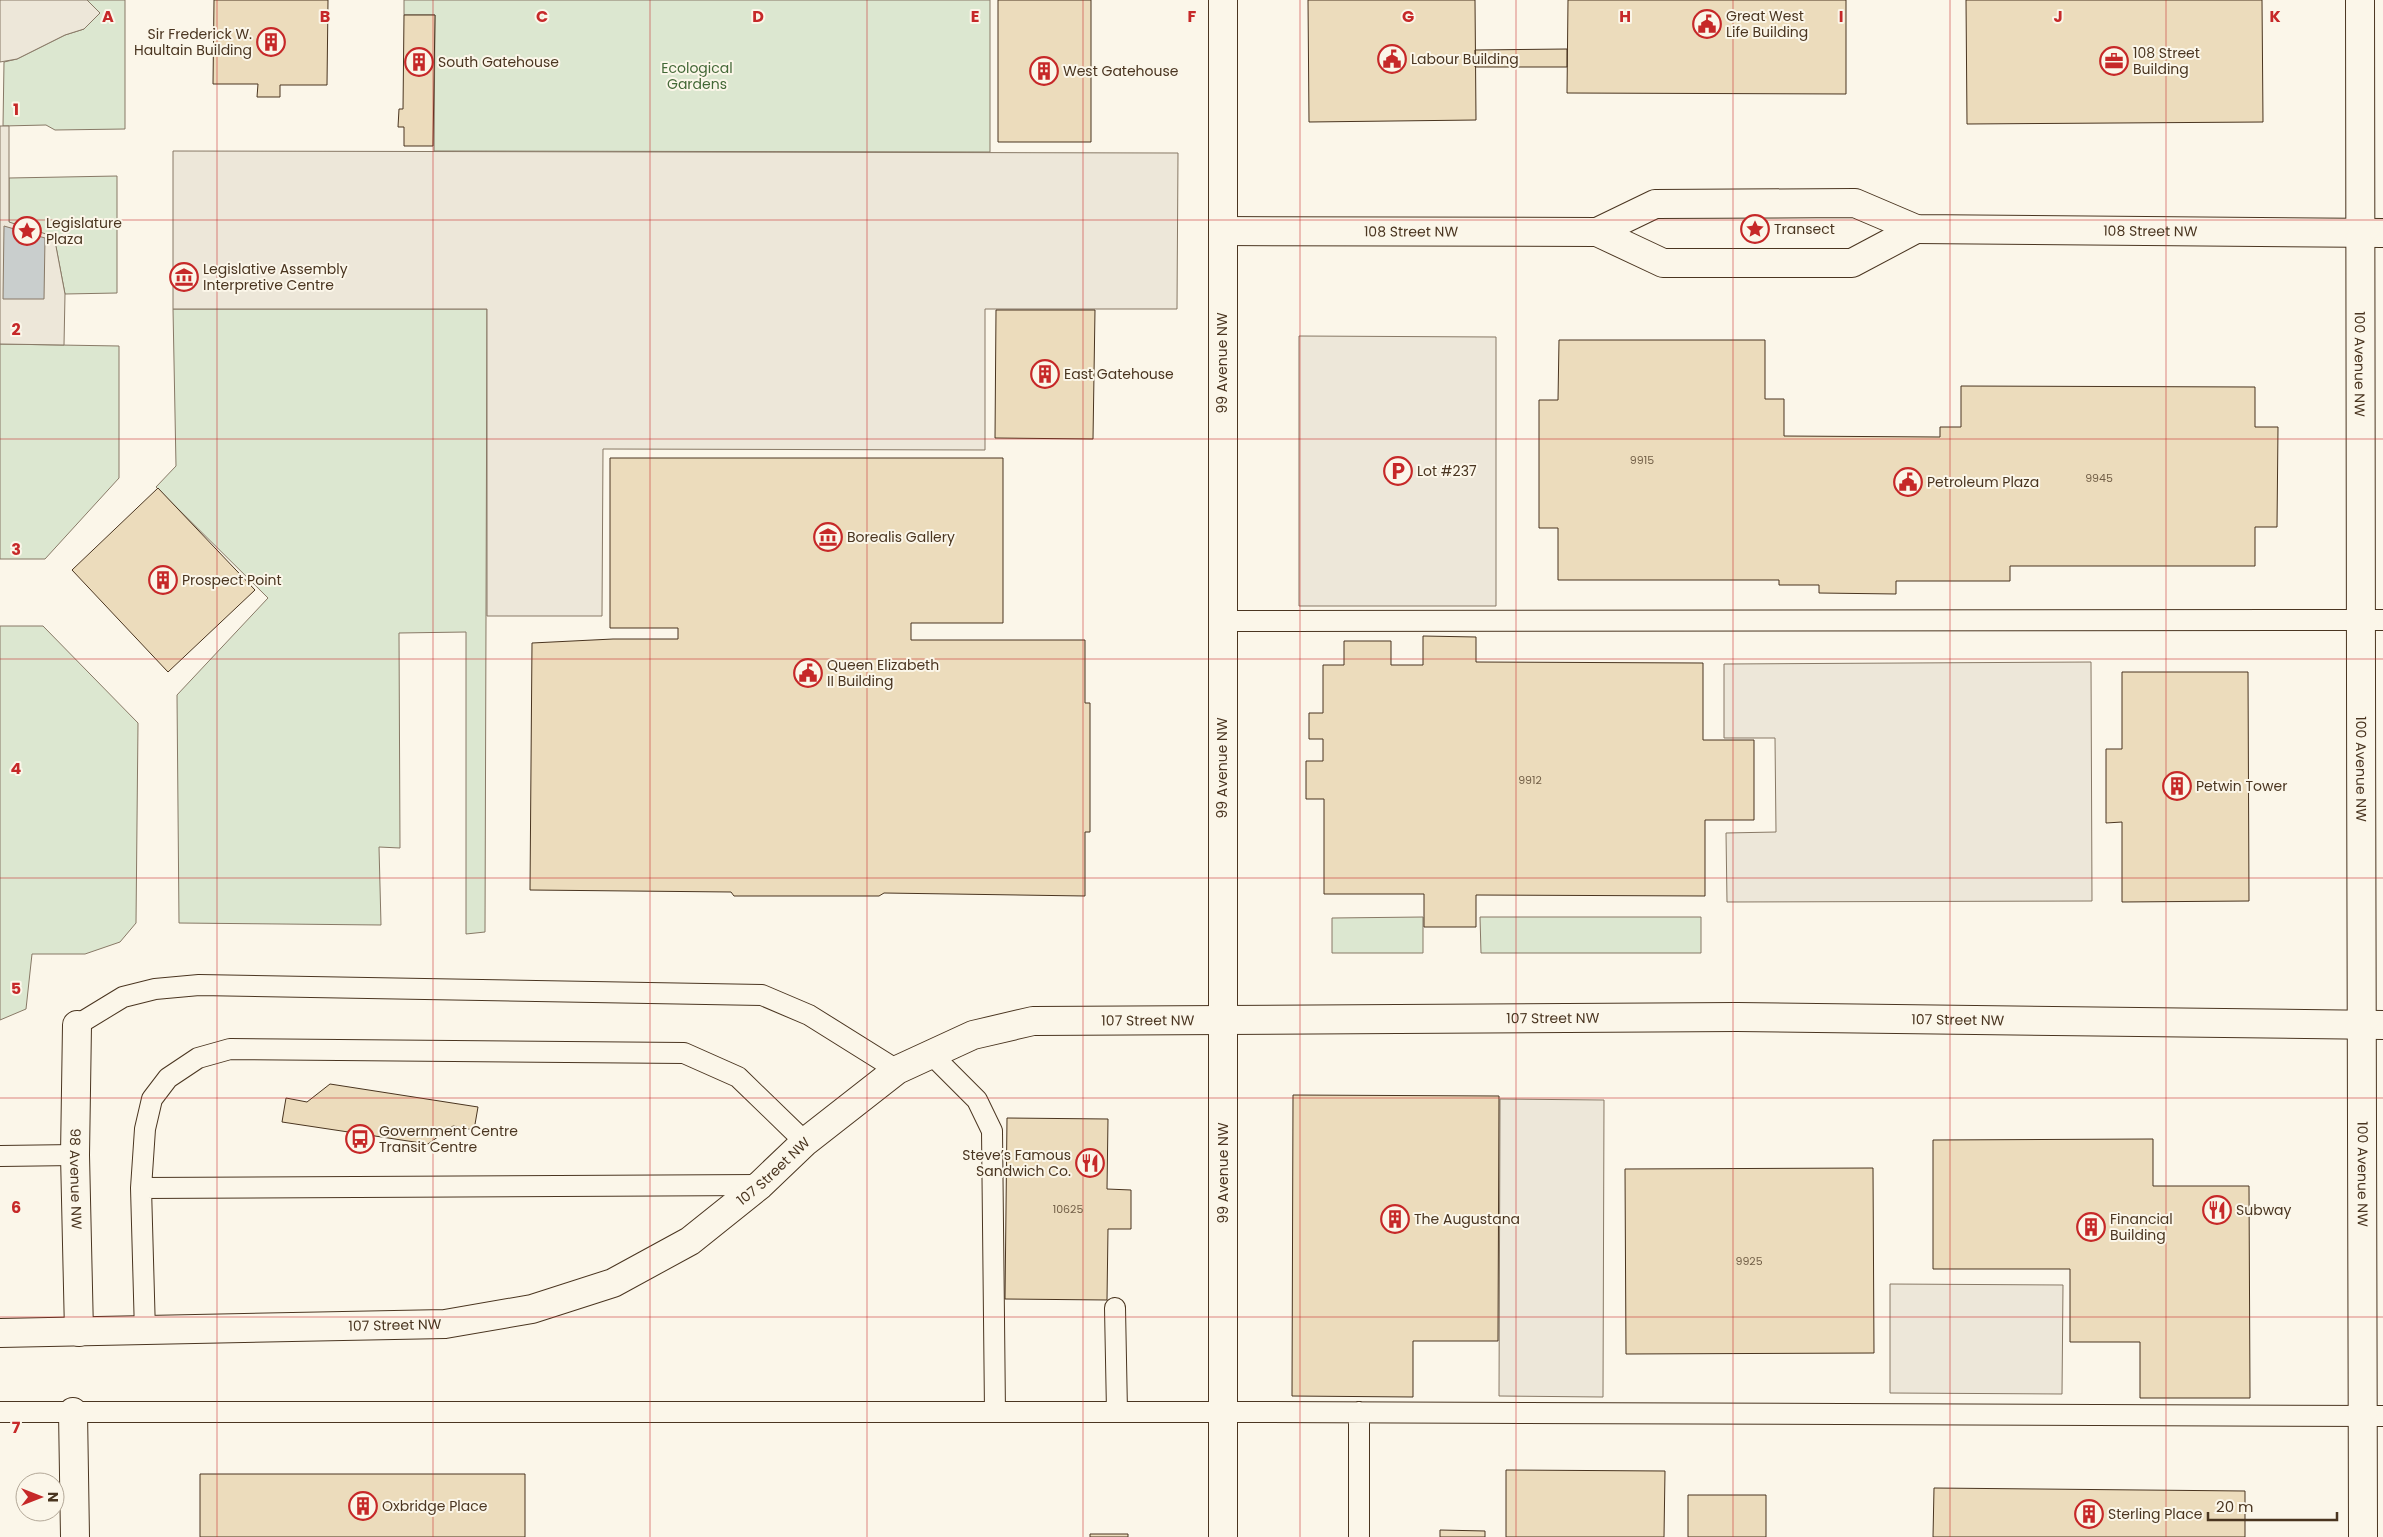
<svg xmlns="http://www.w3.org/2000/svg" width="2383" height="1537" viewBox="0 0 2383 1537" font-family="Poppins,sans-serif">
<rect width="100%" height="100%" fill="#fbf6e9"/>
<path fill="#dce7d0" stroke="#887966" d="M87,0H125V129L55,130L46,125L3,126L4,62L17,59L65,35L84,29L100,13Z
M404,0H990V152L434,151L435,15H404Z
M117,176V293L65,294L56,247L9,222V178Z
M173,309H487L485,932L466,934V632L399,633L400,848L379,847L381,925L179,923L177,695L268,598L156,487L176,466Z
M0,344L119,346V478L45,559H0Z
M0,626H43L138,723L136,923L120,942L85,954H32L26,1009L0,1020Z
M1423,917V953H1332V918Z
M1480,917H1701V953H1481Z"/>
<path fill="#ede7d9" stroke="#887966" d="M0,0H87L100,13L84,29L65,35L17,59L0,62Z
M0,126H9V222L49,235L55,241L65,294L64,345L0,344Z
M173,151L1178,153L1177,309H985V450L603,449L602,616H487V309H173Z
M1299,336L1496,337V606H1299Z
M2091,662L2092,901L1727,902L1726,833L1776,832L1775,738H1724V664Z
M1500,1099L1604,1100L1603,1397L1499,1396Z
M1890,1284L2063,1285L2062,1394L1890,1393Z"/>
<path fill="#c9cecd" stroke="#887966" d="M4,226L45,238L44,299H3Z"/>
<path fill="#ecdcbc" stroke="#4a3520" d="M214,0H328L327,85H280V97H257L258,84H213Z
M998,0H1091V142H998Z
M1308,0H1475L1476,120L1309,122Z
M1568,0H1846V94L1567,93Z
M1966,0H2262L2263,122L1967,124Z
M404,15H435L433,146H404V127H398L399,109H403Z
M1567,49V67H1475V50Z
M996,310H1095L1093,439L995,438Z
M1559,340H1765V399H1784V436L1940,437V427H1961V386L2255,387V427H2278L2277,527H2255V566H2010V581H1896V594L1819,593V585H1779V580H1558V528H1539V400H1558Z
M610,458H1003V623H911V640H1085V703H1090V832H1085V896L884,893L879,896H734L731,892L530,890L532,643L613,639H678V628H610Z
M158,488L255,590L168,672L72,570Z
M1423,636L1476,637V662L1703,663V740H1754V820H1705V896L1476,895V927H1424V894H1324V799H1306V761H1323V739H1309V713H1323V665H1344V641H1391V665H1423Z
M2122,672H2248L2249,901L2122,902V822L2106,823V749H2122Z
M330,1084L478,1107L474,1130L453,1126L428,1144L282,1122L286,1098L307,1102Z
M1293,1095L1499,1096L1498,1341H1413V1397L1292,1396Z
M1007,1118L1108,1119L1107,1189L1131,1190V1229H1108L1107,1300L1005,1299Z
M2153,1139V1186H2249L2250,1398H2140V1342H2070V1269H1933V1140Z
M1873,1168L1874,1353L1626,1354L1625,1169Z
M1506,1470L1665,1471L1664,1537H1506Z
M200,1474H525V1537H200Z
M1934,1488L2245,1491V1537H1933Z
M1688,1495H1766V1537H1688Z
M1440,1530L1485,1531V1537H1440Z
M1090,1534H1128V1537H1090Z"/>
<g fill="none" stroke-linecap="round" stroke-linejoin="round">
<defs>
<path id="service" d="M1222,621L2383,620
M77,1025L123,997L155,989L199,985L762,995L809,1015L897,1070
M931,1054L977,1100L992,1131L995,1412
M0,1156L75,1155
M141,1188L760,1185
M1115,1308L1117,1412
M145,1332L141,1188L145,1129L152,1099L168,1078L198,1058L230,1049L684,1053L738,1077L805,1142
M0,1412H1267L2383,1416
M1359,1412V1537"/>
<g id="minor">
<path d="M1223,0V1537"/>
<path id="s1" d="M1223,231L1597,232L1663,263H1852L1916,229"/>
<path id="s2" d="M1597,232L1655,204L1855,203L1916,229L2383,233"/>
<path id="s3" d="M77,1025L75,1155L79,1332"/>
<path d="M73,1412L75,1537"/>
</g>
<g id="tertiary">
<path id="s4" d="M2360,0C2358,512 2364,1025 2363,1537"/>
<path id="s5" d="M0,1333L445,1324L532,1309L613,1283L690,1241L760,1185L805,1142L897,1070L973,1035L1033,1021L1737,1017L2383,1025"/>
</g>
</defs>
<use href="#service" stroke="#4a3520" stroke-width="22"/>
<use href="#minor" stroke="#4a3520" stroke-width="30"/>
<use href="#tertiary" stroke="#4a3520" stroke-width="30"/>
<use href="#service" stroke="#fbf6e9" stroke-width="20"/>
<use href="#minor" stroke="#fbf6e9" stroke-width="28"/>
<use href="#tertiary" stroke="#fbf6e9" stroke-width="28"/>
</g>
<path fill="none" stroke="#c62828" stroke-width="1" stroke-opacity="0.55" d="M217,0V1537M433,0V1537M650,0V1537M867,0V1537M1083,0V1537M1300,0V1537M1516,0V1537M1733,0V1537M1950,0V1537M2166,0V1537M0,220H2383M0,439H2383M0,659H2383M0,878H2383M0,1098H2383M0,1317H2383"/>
<defs>
<symbol id="civic-ring" viewBox="-11 -11 22 22"><circle r="9.5" fill="#fbf6e9" stroke="#c62828" stroke-width="1.5"/><path d="M-.6-6.5H3V-4.5H.6V-3L4-1V1h2V6H-6V1h2V-1L-.6-3ZM-1.2 2.5V6h2.4V2.5Z" fill="#c62828"/></symbol>
<symbol id="building-ring" viewBox="-11 -11 22 22"><circle r="9.5" fill="#fbf6e9" stroke="#c62828" stroke-width="1.5"/><path d="M-4-6H4V6H1V3H-1V6H-4ZM-2.5-4.3h1.7v1.8h-1.7ZM.8-4.3h1.7v1.8H.8ZM-2.5-1h1.7V.8h-1.7ZM.8-1h1.7V.8H.8Z" fill="#c62828"/></symbol>
<symbol id="office-ring" viewBox="-11 -11 22 22"><circle r="9.5" fill="#fbf6e9" stroke="#c62828" stroke-width="1.5"/><path d="M-6-3h4V-5.5h4V-3h4V5H-6ZM-1-4.5V-3h2v-1.5ZM-6 0V1H6V0Z" fill="#c62828"/></symbol>
<symbol id="sight-ring" viewBox="-11 -11 22 22"><circle r="9.5" fill="#fbf6e9" stroke="#c62828" stroke-width="1.5"/><path d="M0-6L1.8-2.2L6-1.7L2.9 1.2L3.7 5.4L0 3.3L-3.7 5.4L-2.9 1.2L-6-1.7L-1.8-2.2Z" fill="#c62828"/></symbol>
<symbol id="museum-ring" viewBox="-11 -11 22 22"><circle r="9.5" fill="#fbf6e9" stroke="#c62828" stroke-width="1.5"/><path d="M0-6L6-3V-2H-6V-3ZM-5-1h2V3h-2ZM-1-1h2V3h-2ZM3-1h2V3H3ZM-6 4H6V6H-6Z" fill="#c62828"/></symbol>
<symbol id="parking-ring" viewBox="-11 -11 22 22"><circle r="9.5" fill="#fbf6e9" stroke="#c62828" stroke-width="1.5"/><path d="M-3.5-5.5H1a3.5 3.5 0 0 1 0 7H-1V5.5H-3.5ZM-1-3.4V-.6H.8a1.4 1.4 0 0 0 0-2.8Z" fill="#c62828"/></symbol>
<symbol id="bus-ring" viewBox="-11 -11 22 22"><circle r="9.5" fill="#fbf6e9" stroke="#c62828" stroke-width="1.5"/><path d="M-5-6H5V4H4V6H2V4H-2V6H-4V4H-5ZM-3.5-4V0h7V-4ZM-3.5 1.2v1.5H-2V1.2ZM2 1.2v1.5H3.5V1.2Z" fill="#c62828"/></symbol>
<symbol id="restaurant-ring" viewBox="-11 -11 22 22"><circle r="9.5" fill="#fbf6e9" stroke="#c62828" stroke-width="1.5"/><path d="M-5-6h1v4h1v-4h1v4h1v-4h1v5L-1.5 .5V6h-2V.5L-5-1ZM5-6V6H3V1.5H1.5Q1.5-4 5-6Z" fill="#c62828"/></symbol>
</defs>
<g fill-rule="evenodd">
<use href="#civic-ring" x="1691" y="8" width="32" height="32"/>
<use href="#building-ring" x="255" y="26" width="32" height="32"/>
<use href="#civic-ring" x="1376" y="43" width="32" height="32"/>
<use href="#office-ring" x="2098" y="45" width="32" height="32"/>
<use href="#building-ring" x="403" y="46" width="32" height="32"/>
<use href="#building-ring" x="1028" y="55" width="32" height="32"/>
<use href="#sight-ring" x="1739" y="213" width="32" height="32"/>
<use href="#sight-ring" x="11" y="215" width="32" height="32"/>
<use href="#museum-ring" x="168" y="261" width="32" height="32"/>
<use href="#building-ring" x="1029" y="358" width="32" height="32"/>
<use href="#parking-ring" x="1382" y="455" width="32" height="32"/>
<use href="#civic-ring" x="1892" y="466" width="32" height="32"/>
<use href="#museum-ring" x="812" y="521" width="32" height="32"/>
<use href="#building-ring" x="147" y="564" width="32" height="32"/>
<use href="#civic-ring" x="792" y="657" width="32" height="32"/>
<use href="#building-ring" x="2161" y="770" width="32" height="32"/>
<use href="#bus-ring" x="344" y="1123" width="32" height="32"/>
<use href="#restaurant-ring" x="1074" y="1147" width="32" height="32"/>
<use href="#restaurant-ring" x="2201" y="1194" width="32" height="32"/>
<use href="#building-ring" x="1379" y="1203" width="32" height="32"/>
<use href="#building-ring" x="2075" y="1211" width="32" height="32"/>
<use href="#building-ring" x="347" y="1490" width="32" height="32"/>
<use href="#building-ring" x="2073" y="1498" width="32" height="32"/>
</g>
<g text-anchor="middle" stroke-width="4" stroke-linejoin="round" paint-order="stroke">
<g font-size="11" fill="#725f47">
<text x="1642" y="464">9915</text>
<text x="2099" y="482">9945</text>
<text x="1530" y="784">9912</text>
<text x="1068" y="1213">10625</text>
<text x="1749" y="1265">9925</text>
</g>
<g font-size="14" fill="#4a3520" stroke="#fbf6e9" text-anchor="start">
<text x="1726" y="21">Great West<tspan x="1726" dy="16">Life Building</tspan></text>
<text x="252" y="39" text-anchor="end">Sir Frederick W.<tspan x="252" dy="16">Haultain Building</tspan></text>
<text x="2133" y="58">108 Street<tspan x="2133" dy="16">Building</tspan></text>
<text x="1411" y="64">Labour Building</text>
<text x="438" y="67">South Gatehouse</text>
<text x="1063" y="76">West Gatehouse</text>
<text x="46" y="228">Legislature<tspan x="46" dy="16">Plaza</tspan></text>
<text x="1774" y="234">Transect</text>
<text x="203" y="274">Legislative Assembly<tspan x="203" dy="16">Interpretive Centre</tspan></text>
<text x="1064" y="379">East Gatehouse</text>
<text x="1417" y="476">Lot #237</text>
<text x="1927" y="487">Petroleum Plaza</text>
<text x="847" y="542">Borealis Gallery</text>
<text x="182" y="585">Prospect Point</text>
<text x="827" y="670">Queen Elizabeth<tspan x="827" dy="16">II Building</tspan></text>
<text x="2196" y="791">Petwin Tower</text>
<text x="379" y="1136">Government Centre<tspan x="379" dy="16">Transit Centre</tspan></text>
<text x="1071" y="1160" text-anchor="end">Steve’s Famous<tspan x="1071" dy="16">Sandwich Co.</tspan></text>
<text x="2236" y="1215">Subway</text>
<text x="1414" y="1224">The Augustana</text>
<text x="2110" y="1224">Financial<tspan x="2110" dy="16">Building</tspan></text>
<text x="382" y="1511">Oxbridge Place</text>
<text x="2108" y="1519">Sterling Place</text>
</g>
<g font-size="14" fill="#436837" stroke="#fbf6e9">
<text x="697" y="73">Ecological<tspan x="697" dy="16">Gardens</tspan></text>
</g>
<g font-size="14" fill="#4a3520" stroke="#fbf6e9">
<text dy="5" stroke="none"><textPath href="#s2" startOffset="565">108 Street NW</textPath></text>
<text dy="5" stroke="none"><textPath href="#s1" startOffset="188">108 Street NW</textPath></text>
<text transform="translate(1222 363) rotate(-90)" y="5">99 Avenue NW</text>
<text dy="5" stroke="none"><textPath href="#s4" startOffset="364">100 Avenue NW</textPath></text>
<text transform="translate(1222 768) rotate(-90)" y="5">99 Avenue NW</text>
<text dy="5" stroke="none"><textPath href="#s4" startOffset="769">100 Avenue NW</textPath></text>
<text dy="5" stroke="none"><textPath href="#s5" startOffset="1640">107 Street NW</textPath></text>
<text dy="5" stroke="none"><textPath href="#s5" startOffset="2045">107 Street NW</textPath></text>
<text dy="5" stroke="none"><textPath href="#s5" startOffset="1235">107 Street NW</textPath></text>
<text dy="5" stroke="none"><textPath href="#s5" startOffset="815">107 Street NW</textPath></text>
<text transform="translate(1223 1173) rotate(-90)" y="5">99 Avenue NW</text>
<text dy="5" stroke="none"><textPath href="#s4" startOffset="1174">100 Avenue NW</textPath></text>
<text dy="5" stroke="none"><textPath href="#s3" startOffset="154">98 Avenue NW</textPath></text>
<text dy="5" stroke="none"><textPath href="#s5" startOffset="395">107 Street NW</textPath></text>
</g>
</g>
<g font-size="16" text-anchor="middle" font-weight="bold" fill="#c62828" stroke="#fbf6e9" stroke-width="4" stroke-linejoin="round" paint-order="stroke">
<text x="108" y="22">A</text>
<text x="325" y="22">B</text>
<text x="542" y="22">C</text>
<text x="758" y="22">D</text>
<text x="975" y="22">E</text>
<text x="1192" y="22">F</text>
<text x="1408" y="22">G</text>
<text x="1625" y="22">H</text>
<text x="1841" y="22">I</text>
<text x="2058" y="22">J</text>
<text x="2275" y="22">K</text>
<text x="16" y="115">1</text>
<text x="16" y="335">2</text>
<text x="16" y="555">3</text>
<text x="16" y="774">4</text>
<text x="16" y="994">5</text>
<text x="16" y="1213">6</text>
<text x="16" y="1433">7</text>
</g>
<g transform="translate(40 1497) rotate(90)"><circle r="24" fill="#fbf6e9" stroke="#b4a999"/>
<path d="M0-4L9 19L0 12L-9 19Z" fill="#c62828"/>
<text y="-8" font-size="14" font-weight="bold" text-anchor="middle" fill="#4a3520">N</text>
</g>
<path d="M2208 1512v8h129v-8" fill="none" stroke="#4a3520" stroke-width="2.5"/>
<text x="2216" y="1512" font-size="15" fill="#4a3520" stroke="#fbf6e9" stroke-width="4" paint-order="stroke">20 m</text>
</svg>
